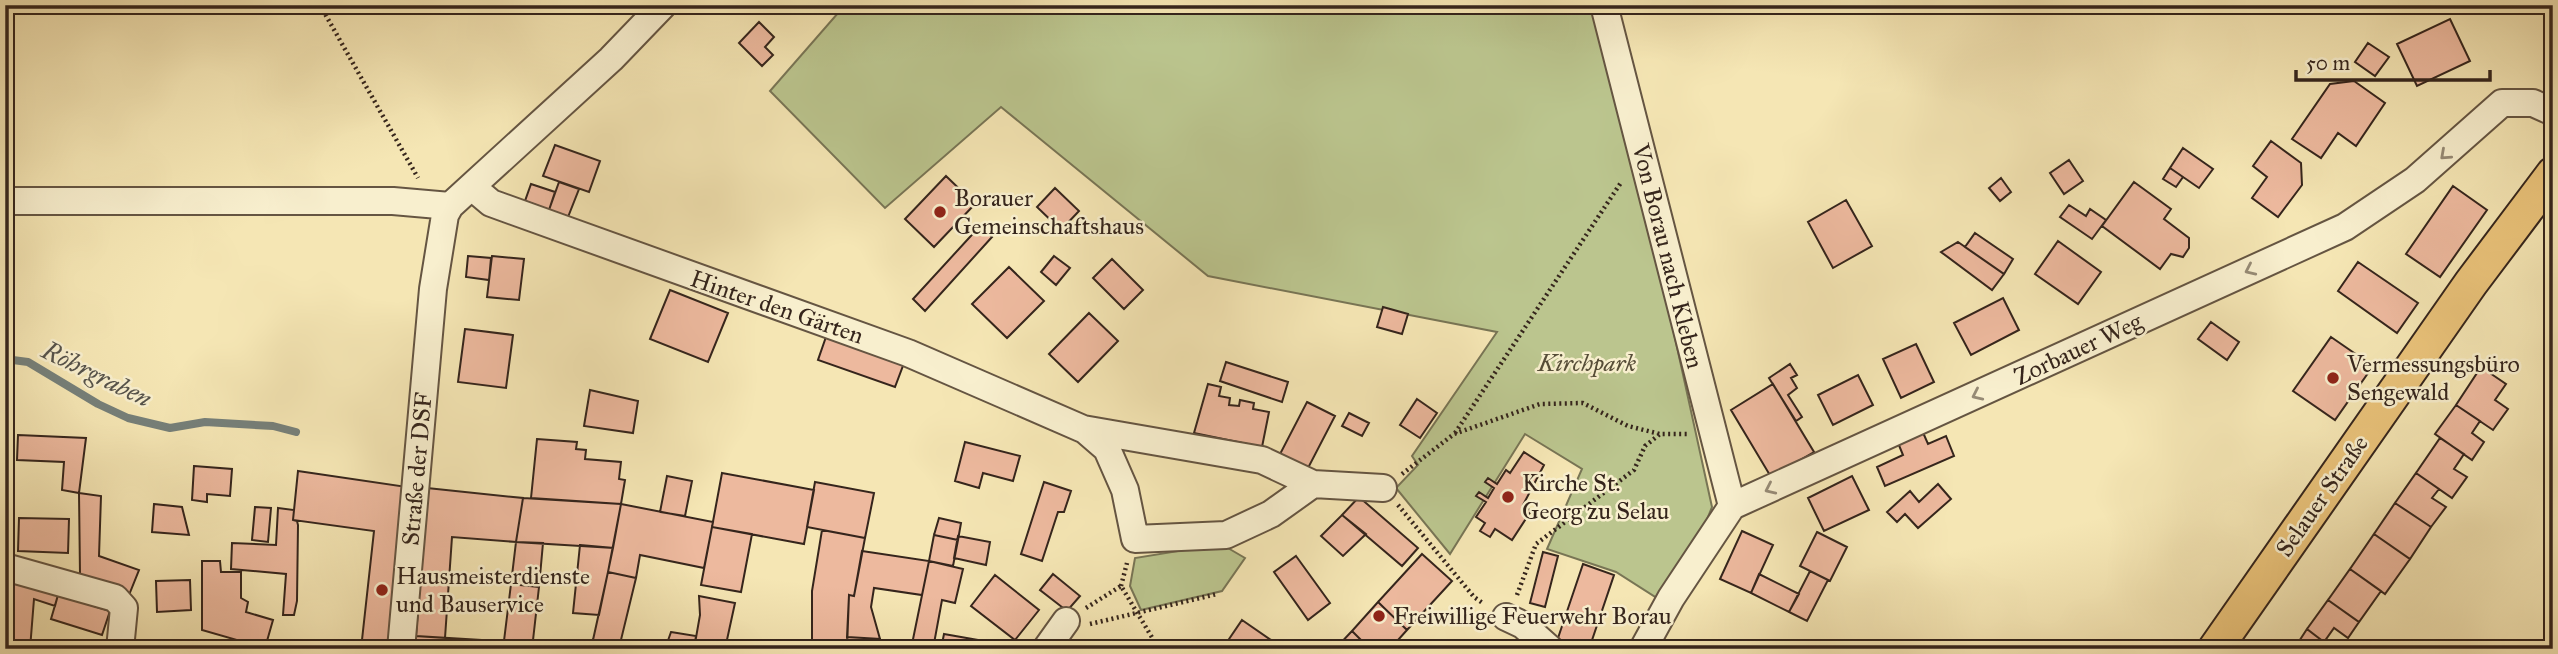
<svg xmlns="http://www.w3.org/2000/svg" width="2558" height="654" viewBox="0 0 2558 654" font-family="'IM FELL Great Primer',serif">
<rect width="100%" height="100%" fill="#f5e6b4"/>
<filter id="stains"><feTurbulence type="fractalNoise" baseFrequency=".00286" numOctaves="4"/><feColorMatrix values="0 0 0 0 .2 0 0 0 0 .09 0 0 0 0 .02 0 0 0 .5 -.17"/></filter>
<radialGradient id="worn" r=".72"><stop offset=".6" stop-color="#630" stop-opacity="0"/><stop offset="1" stop-color="#630" stop-opacity=".3"/></radialGradient>
<path fill="#bbc58e" stroke="#787555" stroke-width="2" d="M845,5H1596L1631,137L1712,507L1706,522L1657,598L1616,572L1547,549L1582,469L1525,434L1450,554L1396,488L1418,465L1412,456L1497,332L1208,276L1001,107L885,208L770,91Z
M1221,544L1245,558L1222,591L1141,610L1130,586L1135,558Z"/>
<g fill="none" stroke-linecap="round" stroke-linejoin="round">
<path stroke="#76807a" stroke-width="8" d="M5,359L28,362L98,404L128,418L170,428L205,422L273,426L296,432"/>
</g>
<path fill="#edb99e" stroke="#35251c" stroke-width="2" d="M2450,19L2470,61L2417,86L2397,44Z
M759,22L774,37L765,47L773,55L762,66L739,43Z
M2368,43L2389,57L2375,76L2355,62Z
M2354,81L2385,103L2356,146L2338,133L2321,158L2292,139L2330,84Z
M2271,141L2301,163L2302,185L2278,217L2252,198L2267,177L2253,166Z
M555,145L600,161L589,192L543,176Z
M2183,148L2213,169L2199,188L2170,168Z
M2069,160L2083,181L2064,194L2050,173Z
M2170,168L2183,177L2176,187L2163,179Z
M946,176L975,204L934,247L905,219Z
M2001,178L2011,192L2000,201L1989,188Z
M559,182L579,189L568,217L549,210Z
M2134,182L2171,209L2164,219L2189,238V248L2183,257L2171,254L2160,269L2102,226Z
M531,184L555,192L549,210L525,201Z
M2453,186L2487,210L2440,277L2406,254Z
M1055,188L1079,211L1061,230L1037,207Z
M1846,200L1872,246L1833,268L1808,222Z
M2069,205L2086,216L2090,209L2106,220L2092,239L2060,217Z
M980,226L992,237L925,311L913,299Z
M1975,233L2013,259L2004,274L1965,247Z
M2058,241L2101,272L2078,304L2035,274Z
M1958,242L2004,274L1992,290L1941,252Z
M468,256L491,258L489,280L466,277Z
M492,256L524,259L519,300L487,297Z
M1054,256L1070,268L1056,285L1041,272Z
M1112,259L1143,290L1124,309L1093,278Z
M2358,262L2418,303L2397,333L2338,291Z
M1009,267L1044,301L1007,338L972,304Z
M670,290L728,313L708,362L650,339Z
M2003,298L2019,330L1971,355L1954,323Z
M1383,307L1408,314L1402,334L1377,327Z
M1089,313L1118,341L1078,382L1049,354Z
M2211,322L2239,342L2227,360L2198,339Z
M465,329L513,335L506,388L458,382Z
M827,334L904,363L895,387L818,360Z
M2331,337L2373,366L2335,420L2293,391Z
M1916,344L1934,382L1901,398L1883,359Z
M1226,362L1288,382L1282,402L1220,381Z
M1790,364L1797,375L1791,378L1797,388L1788,395L1802,417L1796,421L1769,378Z
M2481,367L2506,384L2495,400L2508,409L2493,430L2456,405Z
M1858,375L1873,405L1833,425L1818,395Z
M1208,384L1221,387L1219,396L1230,398L1229,405L1239,406L1240,400L1254,403L1253,409L1269,412L1262,447L1194,433Z
M1773,384L1814,452L1771,477L1731,410Z
M590,390L638,401L633,433L584,426Z
M1417,399L1437,413L1420,438L1400,425Z
M1307,402L1335,416L1307,470L1279,456Z
M2456,405L2480,421L2472,433L2484,442L2472,460L2435,434Z
M1349,413L1369,423L1362,436L1342,426Z
M1921,428L1928,444L1946,436L1954,456L1885,486L1877,467L1903,455L1896,438Z
M18,435L86,438L79,493L62,490L64,462L17,460Z
M2440,438L2464,454L2454,469L2467,477L2452,498L2416,473Z
M537,439L577,442L576,449L586,450L585,459L621,462L619,479L625,480L621,504L531,498Z
M965,442L1020,456L1013,481L983,473L979,488L955,481Z
M1524,452L1544,465L1523,505L1531,511L1512,540L1495,529L1490,537L1480,531L1485,523L1476,517L1486,502L1476,496L1479,492L1488,498L1494,488L1485,482L1488,478L1497,484L1506,470L1510,473Z
M194,466L232,469L230,496L207,494V502L192,500Z
M298,471L407,487L389,649H361L374,531L293,520Z
M722,473L814,490L804,544L712,527Z
M2416,473L2439,489L2432,498L2446,507L2431,527L2395,503Z
M667,476L692,481L685,516L660,512Z
M1852,476L1869,510L1824,531L1808,498Z
M815,482L874,493L865,538L807,527Z
M1044,482L1071,491L1064,512H1058L1042,561L1021,554Z
M1938,484L1951,499L1918,528L1905,514L1897,522L1887,512L1910,491L1919,502Z
M427,488L523,498L516,542L452,537L445,638L416,636Z
M79,493L101,496L99,556L139,570L129,595L80,574Z
M1359,497L1418,548L1402,566L1342,515Z
M523,498L621,504L613,548L516,542Z
M2395,503L2431,527L2410,559L2374,534Z
M154,504L182,507L189,535L152,532Z
M621,504L713,522L704,568L640,555L636,578L608,572Z
M255,507L271,508L268,542L252,540Z
M278,508L294,510L293,520L297,521L298,525L297,601L294,615H283L286,574L231,569L232,543L276,545Z
M1342,515L1366,534L1343,556L1321,536Z
M19,518L69,519L68,553L18,551Z
M939,518L961,523L958,540L934,535Z
M712,527L752,534L741,592L701,585Z
M822,530L865,538L854,596L849,595L847,649H812V591Z
M1742,531L1773,545L1751,593L1720,579Z
M1817,532L1847,547L1830,581L1800,566Z
M2374,534L2410,559L2385,594L2350,569Z
M934,535L958,540L953,566L929,561Z
M958,536L990,542L986,565L954,558Z
M516,542L543,543L539,587L511,584Z
M580,545L613,548L599,615L573,613Z
M862,551L929,561L922,595L874,588L871,607L880,639L847,637L849,595L854,596Z
M1543,552L1558,556L1545,607L1530,603Z
M1422,554L1452,581L1407,630L1378,602Z
M1296,556L1330,603L1308,620L1274,572Z
M202,561H220L221,572H241V598L248,602L246,612L273,620L265,648L202,630Z
M929,561L963,569L955,603L942,600L933,649H911Z
M1583,564L1614,575L1589,649L1557,641Z
M2350,569L2381,591L2359,622L2328,600Z
M1810,571L1828,580L1807,621L1789,612Z
M608,572L636,578L620,644L593,640Z
M1053,574L1080,596L1067,611L1040,590Z
M1759,574L1799,594L1789,612L1751,593Z
M995,575L1039,610L1015,640L971,606Z
M14,580L58,595L55,606L34,599L30,649H8Z
M190,580L191,610L157,612L156,581Z
M511,584L539,587L532,649H503Z
M58,595L110,611L102,635L51,619Z
M699,596L735,603L725,649H694L700,615Z
M2328,600L2359,622L2348,638L2334,628L2324,642L2307,629Z
M1378,602L1407,630L1390,649H1370L1352,631Z
M1242,620L1284,649H1230L1225,645Z
M2307,629L2324,642L2334,649H2294Z
M1352,631L1370,649H1335Z
M671,632L696,636L694,649H665Z
M944,634L1012,646L1010,649H941Z
M416,636L481,640V649H415Z
M847,637L880,639V649H847Z
M593,640L620,644V649H592Z"/>
<g fill="none" stroke-linecap="round" stroke-linejoin="round">
<defs>
<path id="minor" d="M1604,5L1732,506
M472,187L491,203L908,353L1083,429L1262,460L1313,484L1383,488
M5,201H393L450,206
M1085,430L1107,449L1125,490L1135,539L1226,535L1271,514L1313,484
M5,567L115,598L124,608L120,649
M1506,617L1523,625L1550,649
M401,649L433,289L445,215L450,206L611,59L663,5
M1046,649L1066,621
M1643,649L1671,598L1732,506L2345,227L2415,180L2502,103H2533L2553,112"/>
<path id="major" d="M2215,649L2471,283L2553,174"/>
</defs>
<use href="#minor" stroke="#655542" stroke-width="30"/>
<use href="#major" stroke="#35251c" stroke-width="37"/>
<path stroke="#35251c" stroke-width="4.5" stroke-dasharray="2 3.5" stroke-linecap="butt" d="M320,5L418,178
M1455,433L1622,181
M1402,474L1454,434L1540,404L1583,403L1628,426L1660,434
M1398,505L1474,597L1484,604
M1121,586L1127,563
M1517,595L1536,544L1634,470L1645,446L1660,434H1687
M1086,608L1121,586L1159,649
M1090,624L1217,594"/>
<use href="#minor" stroke="#f8efce" stroke-width="26"/>
<use href="#major" stroke="#eac37a" stroke-width="33"/>
</g>
<defs><path id="oneway-chevron" d="M-2-3.5L2.5 0L-2 3.5" fill="none" stroke-width="1.6" stroke-linecap="round" stroke-linejoin="round" transform="scale(1.75)"/></defs>
<g stroke="#968a75">
<use href="#oneway-chevron" transform="translate(2445 155) rotate(138)"/>
<use href="#oneway-chevron" transform="translate(2250 270) rotate(155)"/>
<use href="#oneway-chevron" transform="translate(1977 395) rotate(155)"/>
<use href="#oneway-chevron" transform="translate(1770 489) rotate(155)"/>
</g>
<g fill="#8f2418" stroke="#f8efce" stroke-width="2.5">
<circle cx="940" cy="212" r="7"/>
<circle cx="2333" cy="378" r="7"/>
<circle cx="1508" cy="497" r="7"/>
<circle cx="382" cy="590" r="7"/>
<circle cx="1379" cy="616" r="7"/>
</g>
<g text-anchor="middle" stroke-width="5" stroke-linejoin="round" paint-order="stroke">
<g font-size="24" fill="#35251c" stroke="#f8efce" text-anchor="start">
<text x="954" y="206">Borauer<tspan x="954" dy="28">Gemeinschaftshaus</tspan></text>
<text x="2347" y="372">Vermessungsbüro<tspan x="2347" dy="28">Sengewald</tspan></text>
<text x="1522" y="491">Kirche St.<tspan x="1522" dy="28">Georg zu Selau</tspan></text>
<text x="396" y="584">Hausmeisterdienste<tspan x="396" dy="28">und Bauservice</tspan></text>
<text x="1393" y="624">Freiwillige Feuerwehr Borau</text>
</g>
<g font-size="24" fill="#35251c" stroke="#f8efce">
<text transform="translate(1668 256) rotate(76)" y="8">Von Borau nach Kleben</text>
<text transform="translate(777 307) rotate(19)" y="8">Hinter den Gärten</text>
<text transform="translate(2078 349) rotate(-25)" y="8">Zorbauer Weg</text>
<text transform="translate(417 469) rotate(-85)" y="8">Straße der DSF</text>
<text transform="translate(2322 496) rotate(-55)" y="8">Selauer Straße</text>
</g>
<g font-size="24" font-style="italic" fill="#564d38" stroke="#f8efce">
<text x="1587" y="371">Kirchpark</text>
</g>
<g font-size="26" font-style="italic" fill="#56534b" stroke="#f8efce">
<text transform="translate(97 374) rotate(26)" y="9">Röhrgraben</text>
</g>
</g>
<rect width="2558" height="654" fill="none" stroke="#f5e6b4" stroke-width="28"/>
<rect x="7" y="7" width="2544" height="640" fill="none" stroke="#35251c" stroke-width="3.5"/>
<rect x="14" y="14" width="2530" height="626" fill="none" stroke="#35251c" stroke-width="2"/>
<path d="M2296 70v10h194v-10" fill="none" stroke="#35251c" stroke-width="3.5"/>
<text x="2306" y="70" font-size="21" fill="#35251c" stroke="#f8efce" stroke-width="5" paint-order="stroke">50 m</text>
<rect width="100%" height="100%" filter="url(#stains)"/>
<rect width="100%" height="100%" fill="url(#worn)"/>
</svg>
